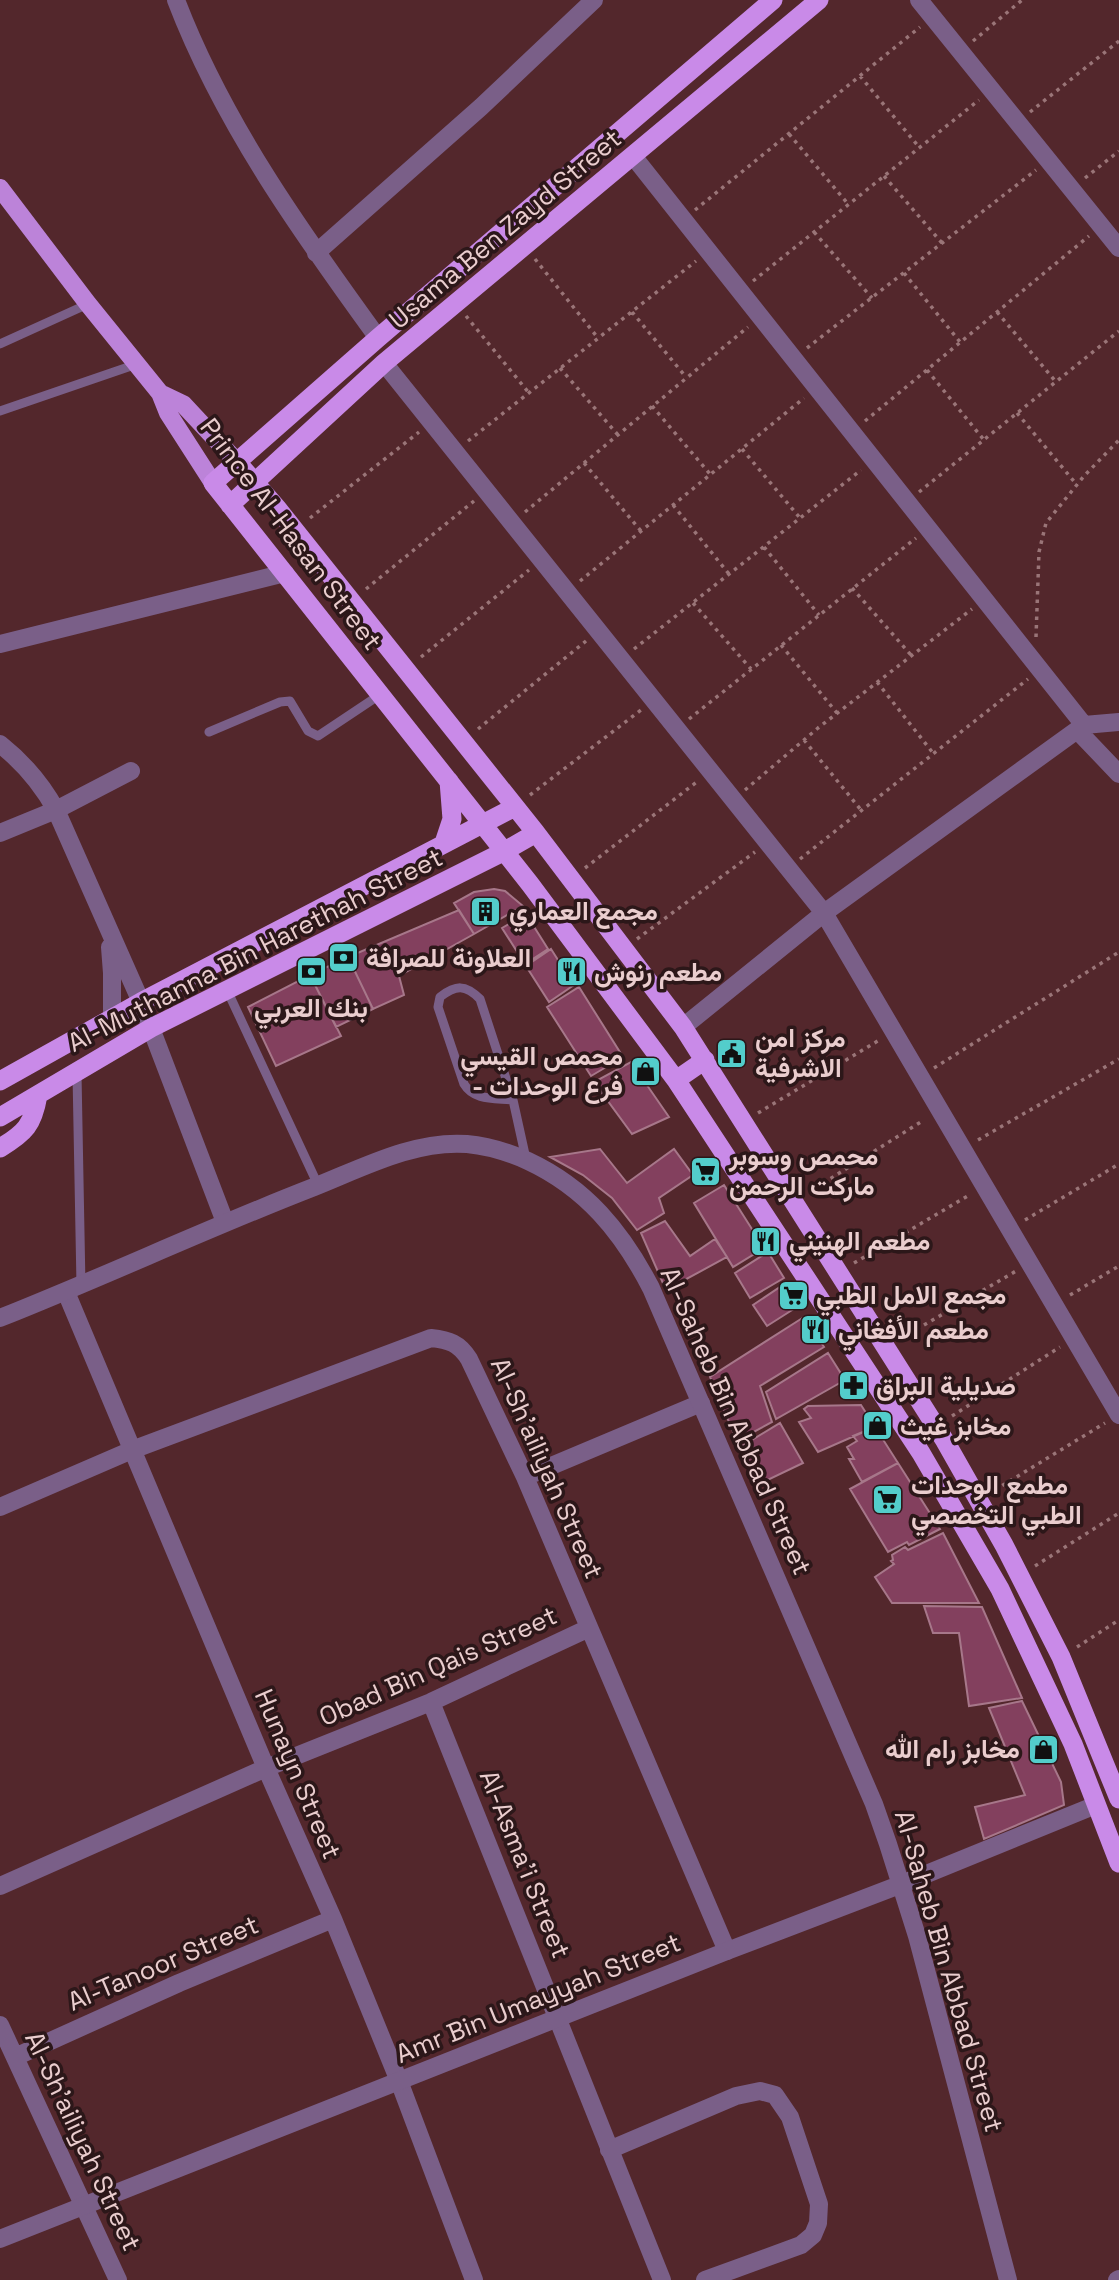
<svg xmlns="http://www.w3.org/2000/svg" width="1119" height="2280" viewBox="0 0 1119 2280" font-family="'Space Grotesk',Vazirmatn,sans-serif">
<rect width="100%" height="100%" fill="#53272c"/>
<path fill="#83405e" stroke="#a7778a" stroke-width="2" d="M494,889L505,891L523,906L474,934L454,903L474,892Z
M459,910L474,934L399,976L404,995L373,1009L348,957Z
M526,914L548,949L525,964L502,928Z
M551,949L574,985L549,1002L526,966Z
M348,957L373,1009L336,1027L310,975Z
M310,975L341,1036L276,1066L248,1007Z
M579,987L623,1057L591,1076L547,1007Z
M631,1062L669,1117L632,1134L594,1082Z
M600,1149L627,1183L674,1149L693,1175L659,1198L664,1213L637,1230L612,1198L583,1175L550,1157Z
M724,1185L764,1248L733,1267L694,1203Z
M665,1221L690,1256L715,1239L727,1257L666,1290L641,1233Z
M768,1252L784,1278L750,1298L735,1273Z
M786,1283L800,1305L767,1326L753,1305Z
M804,1317L824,1347L760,1386L772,1422L737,1441L710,1377Z
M828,1353L845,1380L776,1419L766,1392Z
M861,1405L875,1427L818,1452L799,1422L811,1418L804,1409L808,1406Z
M780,1423L803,1463L759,1484L742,1446Z
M875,1427L898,1463L862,1482L849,1459H854L847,1447L857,1441L853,1436Z
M898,1463L940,1529L909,1545L907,1542L888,1552L850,1489Z
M943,1533L979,1603H892L875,1577L894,1564L891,1561L893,1560L892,1555L905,1547L908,1550Z
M924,1606L982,1607L1022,1698L969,1706L959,1633H933Z
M1022,1701L1061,1782L1064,1805L984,1839L975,1807L1025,1795L989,1708Z"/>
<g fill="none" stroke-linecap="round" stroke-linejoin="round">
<path stroke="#9a7578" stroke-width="3.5" stroke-dasharray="3.5 5" stroke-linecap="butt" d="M973,41L1022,0
M860,76L919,147
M1030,112L1119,41
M789,134L848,204
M884,176L942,243
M1085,178L1119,151
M695,210L920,27
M814,232L872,298
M535,259L598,338
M904,273L960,342
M753,281L979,100
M632,312L686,377
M997,312L1056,382
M466,316L529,393
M807,348L1036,170
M560,368L618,435
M927,370L984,440
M652,406L710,474
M1017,413L1077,485
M865,421L1089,236
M468,441L696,261
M742,449L800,518
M584,463L641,531
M919,492L1119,331
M673,505L729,574
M525,512L748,327
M310,518L419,432
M764,547L819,615
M580,581L804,398
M852,588L911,655
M366,589L474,501
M693,603L751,669
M1036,637L1039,552L1046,523L1084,476L1119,440
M781,645L837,713
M634,649L861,470
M421,657L529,570
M877,682L933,753
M689,719L916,538
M478,729L586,641
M804,740L861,810
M745,790L818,728L972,609
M530,795L641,710
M800,859L1028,679
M585,868L698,781
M637,939L755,852
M934,1068L1119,952
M758,1113L881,1039
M978,1140L1119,1059
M809,1192L924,1120
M1025,1220L1119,1164
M854,1263L971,1194
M1070,1295L1119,1266
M902,1338L1016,1271
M952,1416L1060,1347
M995,1490L1105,1423
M1035,1566L1119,1513
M1077,1647L1119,1620"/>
<path stroke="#7a5f88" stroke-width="9" d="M0,344L88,304
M0,411L137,364
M209,732L280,702L290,701L308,731L318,736L381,694
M227,990L318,1185
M77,1074L81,1286
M513,1100C495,1098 474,1101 464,1084L438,1007L440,997C456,985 465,984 480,999L513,1100L526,1159"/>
<path stroke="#7a5f88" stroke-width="18" d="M176,0C223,123 301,232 378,338
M919,0L1119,248
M633,156L1084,725
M316,253L481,107L594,0
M384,363L824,913L1119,1415
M0,644L285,573
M1077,730L1119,774
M0,744C24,763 41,783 56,810L141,1002L225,1222
M0,833L56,810L131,771
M110,947L112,973V1018
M683,1027L824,913L1084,725L1119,722
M66,1292L266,1768L333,1919L399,2081L474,2280
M525,1477L701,1403
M0,1507L132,1450L431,1338C449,1340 459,1343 469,1359L525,1477L727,1951
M431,1702L662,2280
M0,1886L266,1768L431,1702L589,1628
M0,2025L118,2280
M15,2057L179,1983L333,1919
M609,2150L736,2096L760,2091L775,2095L790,2117L819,2204L818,2223L813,2235L801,2245L705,2280"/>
<path stroke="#7a5f88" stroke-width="18" d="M0,1318C106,1276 208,1228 314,1187C362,1168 414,1140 467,1144C488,1146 508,1152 528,1161C586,1188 622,1232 651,1288L874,1804L888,1844L917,1936L1008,2280
M0,2239L727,1951L902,1884L1096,1805
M1117,2280L1119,2279"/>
<path stroke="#bc83d9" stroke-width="18" d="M0,188L88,304L160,393L168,413L213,483
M160,393L183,404L237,462"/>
<path stroke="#c98ae8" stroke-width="19" d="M773,0L378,338L213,483L530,884L676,1080L921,1453L1000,1589L1073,1744L1119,1863
M237,462L277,508L536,833L683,1027L945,1441L1004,1545L1061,1657L1119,1799
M230,505L384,363L819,0
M444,843L452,819L449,781
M676,1080L705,1060
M0,1081L141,1002L515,807
M0,1117L151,1028L503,852L536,833
M0,1148C25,1133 33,1125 38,1095"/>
</g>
<defs>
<symbol id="building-square" viewBox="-11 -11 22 22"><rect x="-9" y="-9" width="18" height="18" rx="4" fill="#53cdcb" stroke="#2c1719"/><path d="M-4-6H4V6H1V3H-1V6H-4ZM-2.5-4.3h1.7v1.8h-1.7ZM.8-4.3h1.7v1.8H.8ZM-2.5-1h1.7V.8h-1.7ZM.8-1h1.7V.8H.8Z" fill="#111"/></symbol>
<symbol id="bank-square" viewBox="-11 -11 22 22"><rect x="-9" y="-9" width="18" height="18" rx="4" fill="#53cdcb" stroke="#2c1719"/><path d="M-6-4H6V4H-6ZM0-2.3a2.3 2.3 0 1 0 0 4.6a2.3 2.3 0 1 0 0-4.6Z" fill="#111"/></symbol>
<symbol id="restaurant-square" viewBox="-11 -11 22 22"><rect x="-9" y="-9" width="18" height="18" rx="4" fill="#53cdcb" stroke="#2c1719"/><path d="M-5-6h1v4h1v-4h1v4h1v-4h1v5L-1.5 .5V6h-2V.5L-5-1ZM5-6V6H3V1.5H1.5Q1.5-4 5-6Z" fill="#111"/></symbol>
<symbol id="civic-square" viewBox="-11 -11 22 22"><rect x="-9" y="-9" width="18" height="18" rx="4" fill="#53cdcb" stroke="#2c1719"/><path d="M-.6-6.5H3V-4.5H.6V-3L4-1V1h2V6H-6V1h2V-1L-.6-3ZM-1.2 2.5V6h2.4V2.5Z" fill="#111"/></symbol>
<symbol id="shop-square" viewBox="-11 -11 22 22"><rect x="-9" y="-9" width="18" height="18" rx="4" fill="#53cdcb" stroke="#2c1719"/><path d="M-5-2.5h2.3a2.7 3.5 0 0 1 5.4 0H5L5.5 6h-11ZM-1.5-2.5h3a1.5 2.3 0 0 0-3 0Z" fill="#111"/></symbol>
<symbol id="supermarket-square" viewBox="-11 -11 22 22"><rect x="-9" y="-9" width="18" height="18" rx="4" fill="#53cdcb" stroke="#2c1719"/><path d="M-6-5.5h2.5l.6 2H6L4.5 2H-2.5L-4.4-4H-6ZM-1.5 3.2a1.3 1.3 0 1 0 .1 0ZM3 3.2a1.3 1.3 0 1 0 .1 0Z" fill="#111"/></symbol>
<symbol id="pharmacy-square" viewBox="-11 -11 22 22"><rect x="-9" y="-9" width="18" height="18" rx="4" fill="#53cdcb" stroke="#2c1719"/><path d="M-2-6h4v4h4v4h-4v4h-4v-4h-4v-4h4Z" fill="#111"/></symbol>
</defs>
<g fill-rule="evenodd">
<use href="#building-square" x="468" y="894" width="35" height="35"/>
<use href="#bank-square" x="326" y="940" width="35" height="35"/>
<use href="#bank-square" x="294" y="954" width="35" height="35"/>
<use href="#restaurant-square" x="554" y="954" width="35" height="35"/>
<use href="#civic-square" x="714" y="1036" width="35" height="35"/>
<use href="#shop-square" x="628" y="1054" width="35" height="35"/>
<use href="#supermarket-square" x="688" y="1154" width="35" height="35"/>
<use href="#restaurant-square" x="748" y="1224" width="35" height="35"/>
<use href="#supermarket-square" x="776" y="1278" width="35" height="35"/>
<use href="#restaurant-square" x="798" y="1312" width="35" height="35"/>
<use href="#pharmacy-square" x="836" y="1368" width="35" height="35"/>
<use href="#shop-square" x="860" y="1408" width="35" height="35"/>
<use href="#supermarket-square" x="870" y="1482" width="35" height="35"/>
<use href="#shop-square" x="1026" y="1732" width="35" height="35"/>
</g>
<g text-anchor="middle" stroke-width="7" stroke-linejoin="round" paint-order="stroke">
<g font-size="26" fill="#eacdce" stroke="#2c1719">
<text transform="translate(505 229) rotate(-40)" y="9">Usama Ben Zayd Street</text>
<text transform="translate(291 534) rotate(53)" y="9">Prince Al-Hasan Street</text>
<text transform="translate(255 950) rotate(-27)" y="9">Al-Muthanna Bin Harethah Street</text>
<text transform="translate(736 1421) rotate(66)" y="9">Al-Saheb Bin Abbad Street</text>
<text transform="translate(547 1468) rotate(66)" y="9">Al-Sh'ailiyah Street</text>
<text transform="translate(438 1666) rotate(-24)" y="9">Obad Bin Qais Street</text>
<text transform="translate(298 1774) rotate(67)" y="9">Hunayn Street</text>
<text transform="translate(525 1864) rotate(68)" y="9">Al-Asma'i Street</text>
<text transform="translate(163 1963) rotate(-23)" y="9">Al-Tanoor Street</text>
<text transform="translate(949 1971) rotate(74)" y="9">Al-Saheb Bin Abbad Street</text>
<text transform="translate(538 1998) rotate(-22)" y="9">Amr Bin Umayyah Street</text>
<text transform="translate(83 2141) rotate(65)" y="9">Al-Sh'ailiyah Street</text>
</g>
<g font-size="26" font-weight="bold" fill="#eacdce" stroke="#2c1719" text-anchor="start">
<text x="509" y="920">مجمع العماري</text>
<text x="366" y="967">العلاونة للصرافة</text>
<text x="594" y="981">مطعم رنوش</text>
<text x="311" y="1017" text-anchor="middle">بنك العربي</text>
<text x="755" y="1047">مركز امن<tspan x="755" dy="30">الاشرفية</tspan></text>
<text x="623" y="1065" text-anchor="end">محمص القيسي<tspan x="623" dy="30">- فرع الوحدات</tspan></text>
<text x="729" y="1165">محمص وسوبر<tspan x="729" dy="30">ماركت الرحمن</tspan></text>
<text x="789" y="1250">مطعم الهنيني</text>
<text x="816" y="1304">مجمع الامل الطبي</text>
<text x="838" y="1339">مطعم الأفغاني</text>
<text x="876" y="1395">صديلية البراق</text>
<text x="900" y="1435">مخابز غيث</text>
<text x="911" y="1494">مطمع الوحدات<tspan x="911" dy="30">الطبي التخصصي</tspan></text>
<text x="1020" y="1758" text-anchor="end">مخابز رام الله</text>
</g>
</g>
</svg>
